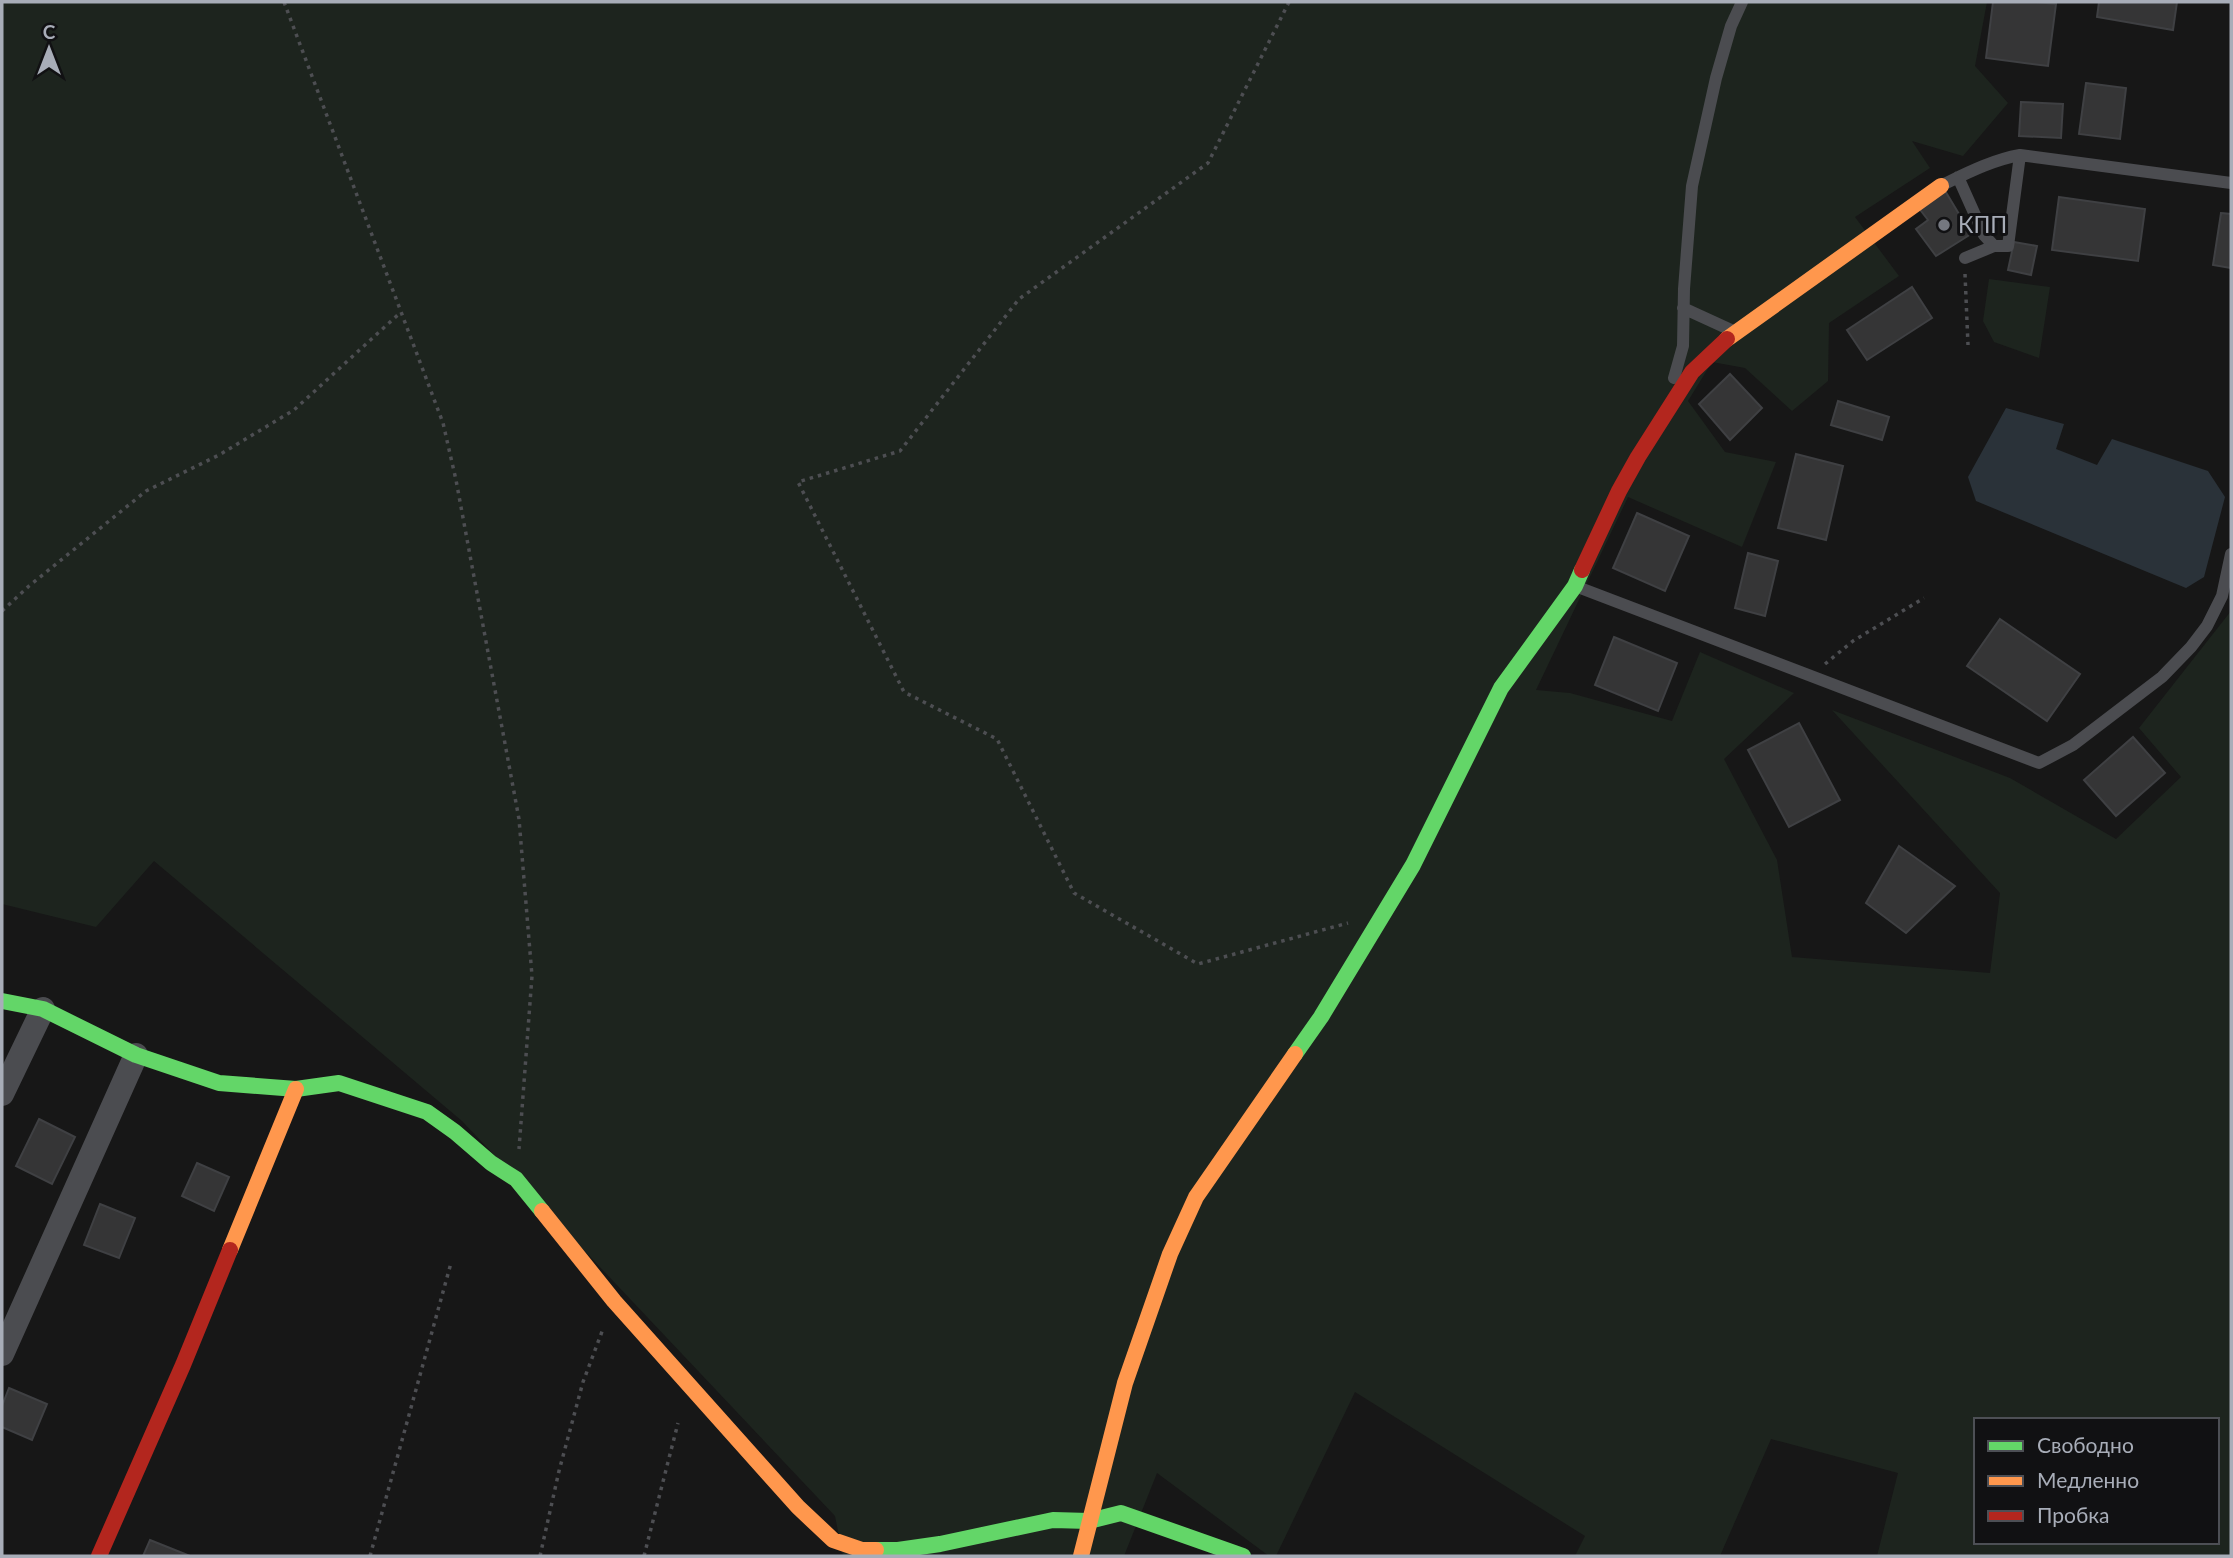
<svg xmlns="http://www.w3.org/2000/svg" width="2233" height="1558" viewBox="0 0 2233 1558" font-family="Lato,sans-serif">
<rect width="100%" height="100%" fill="#171717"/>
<path fill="#1d241e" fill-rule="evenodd" d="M2,2H1987L1975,66L2008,103L1963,156L1912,141L1930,168L1855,217L1899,276L1829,323L1828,381L1792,411L1745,368L1712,362L1688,401L1725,452L1776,462L1742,547L1628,497L1536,690L1570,693L1672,721L1700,652L1794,693L1724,759L1777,860L1792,957L1990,973L2000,893L1832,710L2010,778L2116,839L2181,777L2139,728L2231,611V1556H1877L1898,1473L1771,1439L1720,1556H1575L1585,1536L1355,1392L1276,1556H1269L1157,1473L1124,1556H843L835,1516L462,1121L154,861L96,927L2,904ZM1976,1420H2217V1542H1976Z
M1989,279L2050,287L2039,358L1994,342L1983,321Z"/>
<path fill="#2a3239" d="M2006,408L2064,424L2056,449L2097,465L2112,439L2208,471L2225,497L2204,577L2186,588L1976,501L1968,477Z"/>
<path fill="#353536" stroke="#3f4043" stroke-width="2" d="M1993,2H2036L2056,4L2048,66L1986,58Z
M2099,2H2177L2173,30L2097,17Z
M2086,83L2126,88L2120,139L2079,134Z
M2021,102L2063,104L2061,138L2019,136Z
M1944,189L1971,234L1936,256L1916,229L1928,220L1918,207Z
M2059,197L2145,209L2138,261L2052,250Z
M2221,213L2231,214V268L2213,265Z
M2014,242L2037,246L2031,275L2008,270Z
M1912,287L1932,318L1867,360L1847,330Z
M1730,374L1762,408L1730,440L1699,404Z
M1838,401L1889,417L1882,440L1831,425Z
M1796,454L1843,466L1826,540L1778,528Z
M1637,513L1689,536L1665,591L1613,568Z
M1748,553L1778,561L1765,616L1735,608Z
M2000,619L2080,674L2047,721L1967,666Z
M1614,637L1677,663L1658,711L1595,685Z
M1799,723L1840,800L1789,827L1748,750Z
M2133,737L2165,773L2116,816L2084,780Z
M1899,846L1955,886L1906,933L1866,903Z
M39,1119L75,1137L52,1184L16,1166Z
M197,1163L229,1177L214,1211L182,1196Z
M100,1204L135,1218L119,1258L84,1245Z
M9,1388L47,1404L32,1440L2,1427V1406Z
M150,1540L190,1556H143Z"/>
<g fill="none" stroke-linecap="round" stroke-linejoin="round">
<path stroke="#4d4e52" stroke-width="3.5" stroke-dasharray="3.5 5" stroke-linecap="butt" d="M284,2L443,423L456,480L519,819L532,976L519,1149
M1289,2L1208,163L1019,299L900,451L798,482L904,692L997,739L1074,893L1198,964L1348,923
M1965,274L1968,345
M2,611L29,586L146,491L219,455L294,410L401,312
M1825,664L1853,641L1924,598
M370,1556L451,1263
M540,1556L559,1471L583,1382L603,1329
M644,1556L678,1423
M756,1556V1555"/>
<path stroke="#4b4c50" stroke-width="12" d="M1958,177L1984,235L1994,246
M1942,185C1967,173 1992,160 2020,155L2231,183
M1965,258L1994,246H2008L2020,155
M1683,308L1731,330
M1674,378L1683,346L1684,289L1692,186L1716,78L1731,26L1742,2
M1575,586L2039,763L2073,745L2162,677L2191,647L2207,626L2222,596L2231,554"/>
<path stroke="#4b4c50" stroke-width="24" d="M2,1094L43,1009
M2,1354L136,1055"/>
<path stroke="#63d668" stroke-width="16" d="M2,1001L43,1009L136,1055L219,1083L296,1089L339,1083L427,1112L455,1132L491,1163L516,1179L542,1211
M1295,1054L1321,1017L1413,865L1501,688L1575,586L1582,570
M876,1550H898L940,1544L1053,1520L1089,1521L1121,1513L1243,1556"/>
<path stroke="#ff974d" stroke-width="16" d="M1727,339L1941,186
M542,1211L614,1301L798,1507L833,1540L862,1550H876
M230,1250L296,1089
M1081,1556L1125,1383L1170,1254L1196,1197L1295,1054"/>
<path stroke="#b3261e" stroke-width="16" d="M1582,570L1619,491L1638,457L1692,372L1727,339
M99,1556L183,1365L230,1250"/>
</g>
<circle fill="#757880" stroke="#111113" stroke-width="2.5" cx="1944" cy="225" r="7"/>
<g text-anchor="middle" stroke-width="6" stroke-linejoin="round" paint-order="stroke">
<g font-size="23" fill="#a8adb8" stroke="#111113" text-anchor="start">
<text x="1958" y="233">КПП</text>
</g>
</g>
<rect width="2233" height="1558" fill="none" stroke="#a8adb8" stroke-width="7"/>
<rect x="1974" y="1418" width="245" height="126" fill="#111113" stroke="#4d4f55" stroke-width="2"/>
<rect x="1988" y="1441" width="35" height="10" fill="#63d668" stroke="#4d4f55" stroke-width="2"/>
<text x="2037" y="1453" font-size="21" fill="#a8adb8">Свободно</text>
<rect x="1988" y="1476" width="35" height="10" fill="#ff974d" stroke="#4d4f55" stroke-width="2"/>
<text x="2037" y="1488" font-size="21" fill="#a8adb8">Медленно</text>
<rect x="1988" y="1511" width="35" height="10" fill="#b3261e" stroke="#4d4f55" stroke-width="2"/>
<text x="2037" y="1523" font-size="21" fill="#a8adb8">Пробка</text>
<g transform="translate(49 49)" stroke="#111113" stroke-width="5" paint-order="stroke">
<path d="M0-5L12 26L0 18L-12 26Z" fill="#a8adb8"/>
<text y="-10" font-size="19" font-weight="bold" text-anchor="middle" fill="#a8adb8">С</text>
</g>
</svg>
